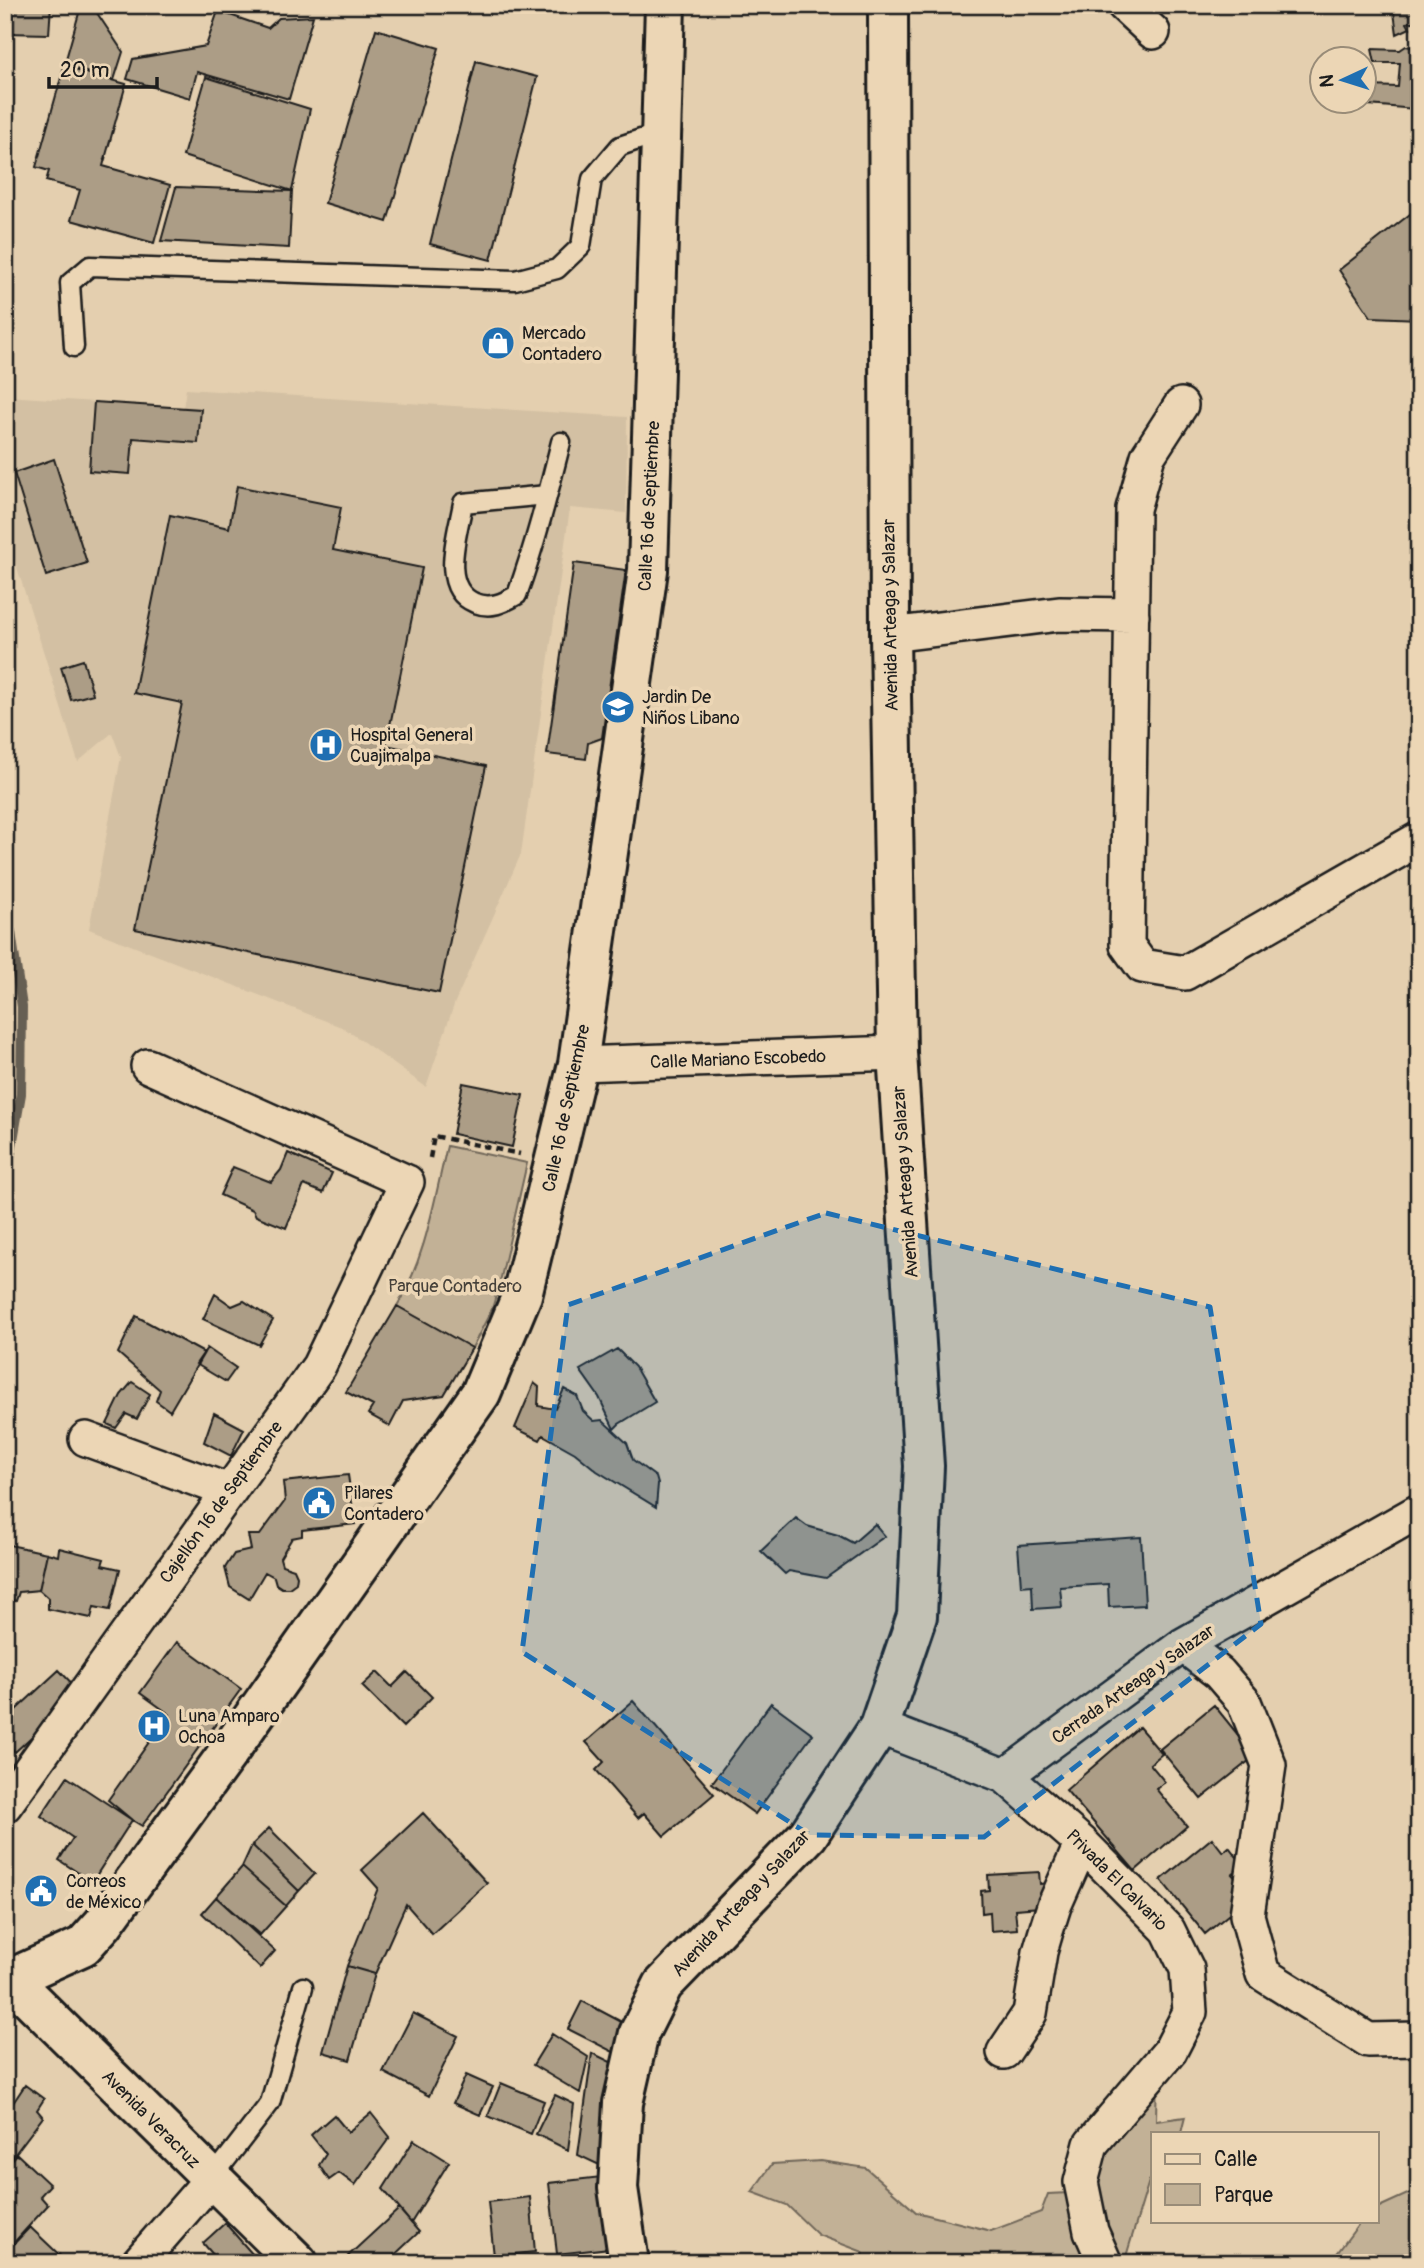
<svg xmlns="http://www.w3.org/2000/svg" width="1424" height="2268" viewBox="0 0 1424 2268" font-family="Pangolin,sans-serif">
<rect width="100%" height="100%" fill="#e4cfaf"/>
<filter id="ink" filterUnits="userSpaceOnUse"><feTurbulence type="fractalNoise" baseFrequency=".0143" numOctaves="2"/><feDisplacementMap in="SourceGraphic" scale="14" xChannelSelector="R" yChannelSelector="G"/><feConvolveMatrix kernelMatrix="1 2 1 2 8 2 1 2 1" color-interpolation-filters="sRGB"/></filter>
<g filter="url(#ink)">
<path fill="#d3c0a3" d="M186,389L627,417L626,513L570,508L521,854L455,1002L426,1087L344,1028L89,929L121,757L112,733L78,762L5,529L7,396L183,408Z"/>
<path fill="#c2b196" stroke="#6f6659" stroke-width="2" d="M447,1146L527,1163L500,1282L492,1309L472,1348L397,1306C426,1257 434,1201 447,1146Z
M1157,2067L1156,2121L1185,2117L1181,2133H1153V2177L1149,2181L1124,2263H864L863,2252L818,2235L787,2205L752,2192L772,2164L821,2161L866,2168L916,2212L991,2231L1041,2212L1048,2194L1070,2193L1110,2141Z
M1417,2184L1419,2263H1330L1361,2221H1377V2208L1410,2193Z"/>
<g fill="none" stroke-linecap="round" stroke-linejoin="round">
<path stroke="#665e52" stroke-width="10" d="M5,916L11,932L22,1007L21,1094L5,1186"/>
</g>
<path fill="#ac9d86" stroke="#1c1c1c" stroke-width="2" d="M5,5H51L49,34L5,33Z
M1393,5H1419V21L1407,23L1410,28L1397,34Z
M81,6L95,10L123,52L114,80L64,66Z
M218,11L268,28L279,18L313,16L289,99L197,72L190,98L127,79L133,59L206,46Z
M376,29L439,48L387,222L325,203Z
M1406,46L1415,48L1419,52L1415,109L1369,105V86L1398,87L1400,63H1375L1372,49L1400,50Z
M476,61L537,77L491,260L430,244Z
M64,67L126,84L103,166L170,185L154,243L71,220L80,190L46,181L49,171L36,167Z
M206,77L310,109L292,191L183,156Z
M176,187L292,191L289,248L161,241Z
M1419,207V319L1371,317L1339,270Z
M94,402L201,409L198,443L133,438L130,474L89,471Z
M54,459L87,563L46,576L14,473Z
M237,486L341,507L333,550L422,568L386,745L486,766L439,993L135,929L182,703L134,693L170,515L229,528Z
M574,563L626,570L602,738L588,743L586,759L547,754Z
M83,660L93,694L71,700L61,667Z
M463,1083L523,1095L512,1147L453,1134Z
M288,1153L332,1173L323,1193L304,1185L286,1228L256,1216L253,1210L220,1195L233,1167L271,1182L281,1170Z
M215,1294L232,1306L244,1301L273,1320L259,1345L203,1319Z
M397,1306L472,1348L444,1395L403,1401L390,1426L368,1414L373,1406L346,1392Z
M136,1316L204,1353L170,1411L156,1401L160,1390L118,1353Z
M207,1348L236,1368L226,1382L196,1364Z
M617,1349L635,1367L655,1402L619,1424L614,1429L599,1397L580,1370Z
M132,1382L150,1394L137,1419L126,1414L116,1428L107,1424L121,1395Z
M534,1383L539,1387L538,1406L555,1409L564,1389L577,1396L583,1411L594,1421L602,1420L627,1443L633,1460L656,1477L658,1484L656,1507L597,1471L575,1453L543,1435L540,1440L515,1428Z
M214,1413L244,1429L231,1456L204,1442Z
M348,1475L355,1524L302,1530V1536L292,1538L280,1558L282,1565L294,1569L297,1576L296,1583L289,1588H282L276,1584L274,1577L265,1572L249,1599L230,1587L225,1568L234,1554L251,1550L248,1535H260L285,1501L283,1482Z
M796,1518L807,1526L838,1535L853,1543L875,1524L885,1536L826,1578L789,1571L785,1574L761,1551Z
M1141,1537L1145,1605L1109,1607L1108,1584L1060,1587L1062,1607L1033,1609L1032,1585L1021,1586L1018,1545Z
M5,1544L47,1553L39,1590L19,1592L16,1601L5,1598Z
M59,1548L104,1559L102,1565L120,1569L110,1610L94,1607L91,1618L48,1609V1598L39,1590L47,1553L58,1556Z
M177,1642L241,1689L142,1826L132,1820L108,1800L169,1714L140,1693Z
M59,1670L80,1692L15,1752L5,1741V1720Z
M377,1672L392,1687L407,1672L432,1697L403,1727L362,1686Z
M633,1701L714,1794L664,1836L644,1813L638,1818L596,1770L604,1762L586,1742Z
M771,1703L813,1734L755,1814L712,1783Z
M1214,1705L1255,1756L1201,1799L1160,1749Z
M1139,1727L1162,1754L1150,1764L1165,1782L1156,1789L1187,1826L1135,1871L1066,1790Z
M67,1777L132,1820L92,1882L59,1860L73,1838L41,1816Z
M423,1813L487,1883L432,1934L406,1904L375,1974L347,1966L378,1888L362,1870Z
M269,1828L315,1874L299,1891L252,1845Z
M1212,1838L1223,1852L1229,1847L1243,1865L1232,1874L1251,1896L1205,1934L1161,1880Z
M252,1845L299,1891L286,1906L242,1867Z
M242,1867L286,1906L260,1935L216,1897Z
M1039,1872L1040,1884L1052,1883L1054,1906L1015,1909L1017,1929L991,1931L990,1912L982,1913L981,1891L989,1890L988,1875Z
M216,1897L275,1951L260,1968L202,1913Z
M347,1966L375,1974L350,2060L323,2052Z
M582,2001L633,2028L619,2055L568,2029Z
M413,2013L458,2036L429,2096L383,2072Z
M552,2034L588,2057L580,2093L533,2065Z
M592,2053L619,2066L610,2170L578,2155Z
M466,2075L493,2087L480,2115L453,2103Z
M501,2083L544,2101L531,2134L488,2116Z
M25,2085L44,2099L37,2110L43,2117L5,2167V2115Z
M555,2095L574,2104L568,2150L536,2134Z
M371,2113L390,2137L355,2185L339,2173L329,2180L319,2165L326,2154L311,2135L334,2115L348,2132Z
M414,2140L449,2162L411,2223L383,2189Z
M17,2154L50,2185L40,2196L48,2205L9,2248L5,2244V2168Z
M601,2177L609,2248L557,2254L549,2183Z
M530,2197L535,2252L494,2256L488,2202Z
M399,2209L419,2232L386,2263H354L348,2256Z
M225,2223L254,2256L247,2263H220L203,2243Z
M30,2227L68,2263H24L9,2249Z"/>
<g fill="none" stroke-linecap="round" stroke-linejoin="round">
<defs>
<path id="lane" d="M74,347L70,283L90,266L515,280L557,269L581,246L592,179L620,146L662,132
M547,495L463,503C458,533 438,588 475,603C491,609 503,603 517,595C535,545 548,494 561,442
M212,2178L270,2103L303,1987"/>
<path id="street" d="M1124,5L1153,32
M1181,405L1148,456L1133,509L1127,945L1142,966L1185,973L1419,839
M890,635L1059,614L1132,615
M578,1064L897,1053
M86,1439L229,1491
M1183,1645L1219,1673L1244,1702L1269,1765L1247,1915L1263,1974L1368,2040L1419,2039
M879,1727L1005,1776L1183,1645L1419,1511
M1005,1776L1082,1843L1168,1930L1187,1969L1190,2012L1170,2051L1091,2144L1081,2182L1091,2231L1105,2263
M5,1805L319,1366L407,1182L148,1066
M1004,2052L1030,2013L1040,1952L1047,1928L1054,1906L1082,1843
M138,2263L212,2178"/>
<path id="secondary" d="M5,1974L298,2263
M10,1979L83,1946L103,1924L230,1750L481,1393L522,1295L578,1064L648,570L665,5
M629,2263L618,2188L623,2103L639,2033L663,1985L808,1835L879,1727L917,1616L924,1466L897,1053L890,635L888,5"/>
</defs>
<use href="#lane" stroke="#1c1c1c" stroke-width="23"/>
<use href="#street" stroke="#1c1c1c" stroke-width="38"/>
<use href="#secondary" stroke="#1c1c1c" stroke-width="44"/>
<path stroke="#1c1c1c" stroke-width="4.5" stroke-dasharray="7 5" stroke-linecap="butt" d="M430,1158L434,1136L520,1154"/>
<use href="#lane" stroke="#ecd6b5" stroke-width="18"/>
<use href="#street" stroke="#ecd6b5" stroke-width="33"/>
<use href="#secondary" stroke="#ecd6b5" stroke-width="38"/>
</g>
</g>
<path fill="#1f6fb2" fill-opacity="0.2" stroke="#1f6fb2" stroke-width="5" stroke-dasharray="14 9" stroke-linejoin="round" d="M826,1213L1210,1307L1261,1624L984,1837L810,1835L522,1652L568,1305Z"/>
<defs>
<symbol id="shop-disc" viewBox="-11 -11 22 22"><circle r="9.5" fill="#1f6fb2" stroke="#ecd6b5"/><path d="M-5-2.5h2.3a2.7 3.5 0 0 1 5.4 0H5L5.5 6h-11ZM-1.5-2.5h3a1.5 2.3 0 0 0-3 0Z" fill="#fff"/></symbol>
<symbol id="school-disc" viewBox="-11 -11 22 22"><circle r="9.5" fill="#1f6fb2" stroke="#ecd6b5"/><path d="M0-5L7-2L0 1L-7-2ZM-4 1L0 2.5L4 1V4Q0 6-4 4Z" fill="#fff"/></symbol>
<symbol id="hospital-disc" viewBox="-11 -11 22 22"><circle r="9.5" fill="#1f6fb2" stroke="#ecd6b5"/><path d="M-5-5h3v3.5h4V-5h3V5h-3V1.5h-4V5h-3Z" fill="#fff"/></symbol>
<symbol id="civic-disc" viewBox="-11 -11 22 22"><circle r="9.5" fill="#1f6fb2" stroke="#ecd6b5"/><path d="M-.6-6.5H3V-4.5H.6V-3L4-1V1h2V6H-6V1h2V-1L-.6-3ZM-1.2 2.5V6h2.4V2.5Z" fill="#fff"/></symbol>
</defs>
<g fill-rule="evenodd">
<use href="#shop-disc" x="479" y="324" width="38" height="38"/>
<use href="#school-disc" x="599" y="688" width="38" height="38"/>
<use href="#hospital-disc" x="307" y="726" width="38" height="38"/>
<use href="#civic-disc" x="300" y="1484" width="38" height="38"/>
<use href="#hospital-disc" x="135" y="1707" width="38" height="38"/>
<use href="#civic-disc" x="22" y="1872" width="38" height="38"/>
</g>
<g text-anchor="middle" stroke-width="7" stroke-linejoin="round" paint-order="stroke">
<g font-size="18" fill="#1c1c1c" stroke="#ecd6b5" text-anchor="start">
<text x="522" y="339">Mercado<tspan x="522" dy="21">Contadero</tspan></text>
<text x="642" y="703">Jardin De<tspan x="642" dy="21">Niños Libano</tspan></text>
<text x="350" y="741">Hospital General<tspan x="350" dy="21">Cuajimalpa</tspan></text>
<text x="344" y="1499">Pilares<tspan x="344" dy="21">Contadero</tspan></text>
<text x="178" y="1722">Luna Amparo<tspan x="178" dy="21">Ochoa</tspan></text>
<text x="66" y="1887">Correos<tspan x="66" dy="21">de México</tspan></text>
</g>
<g font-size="18" fill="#1c1c1c" stroke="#ecd6b5">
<text transform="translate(649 506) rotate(-87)" y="6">Calle 16 de Septiembre</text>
<text transform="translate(890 615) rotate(-91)" y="6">Avenida Arteaga y Salazar</text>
<text transform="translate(738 1059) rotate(-2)" y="6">Calle Mariano Escobedo</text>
<text transform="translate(566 1108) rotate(-78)" y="6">Calle 16 de Septiembre</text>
<text transform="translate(905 1182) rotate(-94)" y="6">Avenida Arteaga y Salazar</text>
<text transform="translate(221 1502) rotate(-54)" y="6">Cajellón 16 de Septiembre</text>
<text transform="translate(1133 1684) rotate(-35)" y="6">Cerrada Arteaga y Salazar</text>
<text transform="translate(1117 1880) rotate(45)" y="6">Privada El Calvario</text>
<text transform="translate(741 1903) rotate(-47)" y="6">Avenida Arteaga y Salazar</text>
<text transform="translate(151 2119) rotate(45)" y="6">Avenida Veracruz</text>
</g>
<g font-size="18" fill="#46413a" stroke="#ecd6b5">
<text x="455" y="1292">Parque Contadero</text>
</g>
</g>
<rect width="1424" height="2268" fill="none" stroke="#ecd6b5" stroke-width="28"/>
<rect x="14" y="14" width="1396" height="2240" fill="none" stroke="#1c1c1c" stroke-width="2.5" filter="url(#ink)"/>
<rect x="1151" y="2132" width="228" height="91" fill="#ecd6b5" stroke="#998c78" stroke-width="2"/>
<rect x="1165" y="2154" width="35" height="10" fill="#ecd6b5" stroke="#998c78" stroke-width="2"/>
<text x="1214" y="2166" font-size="21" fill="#1c1c1c">Calle</text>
<rect x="1165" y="2184" width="35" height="21" fill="#c2b196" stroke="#998c78" stroke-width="2"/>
<text x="1214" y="2202" font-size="21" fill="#1c1c1c">Parque</text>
<g transform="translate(1343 80) rotate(266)"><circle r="33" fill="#ecd6b5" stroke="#998c78" stroke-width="2"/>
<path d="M0-5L12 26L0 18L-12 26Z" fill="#1f6fb2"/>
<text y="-10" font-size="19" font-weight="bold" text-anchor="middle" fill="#1c1c1c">N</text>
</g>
<path d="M49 77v10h108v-10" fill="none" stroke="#1c1c1c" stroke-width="3.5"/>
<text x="60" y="77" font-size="21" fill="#1c1c1c" stroke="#ecd6b5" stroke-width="5" paint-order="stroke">20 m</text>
</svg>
